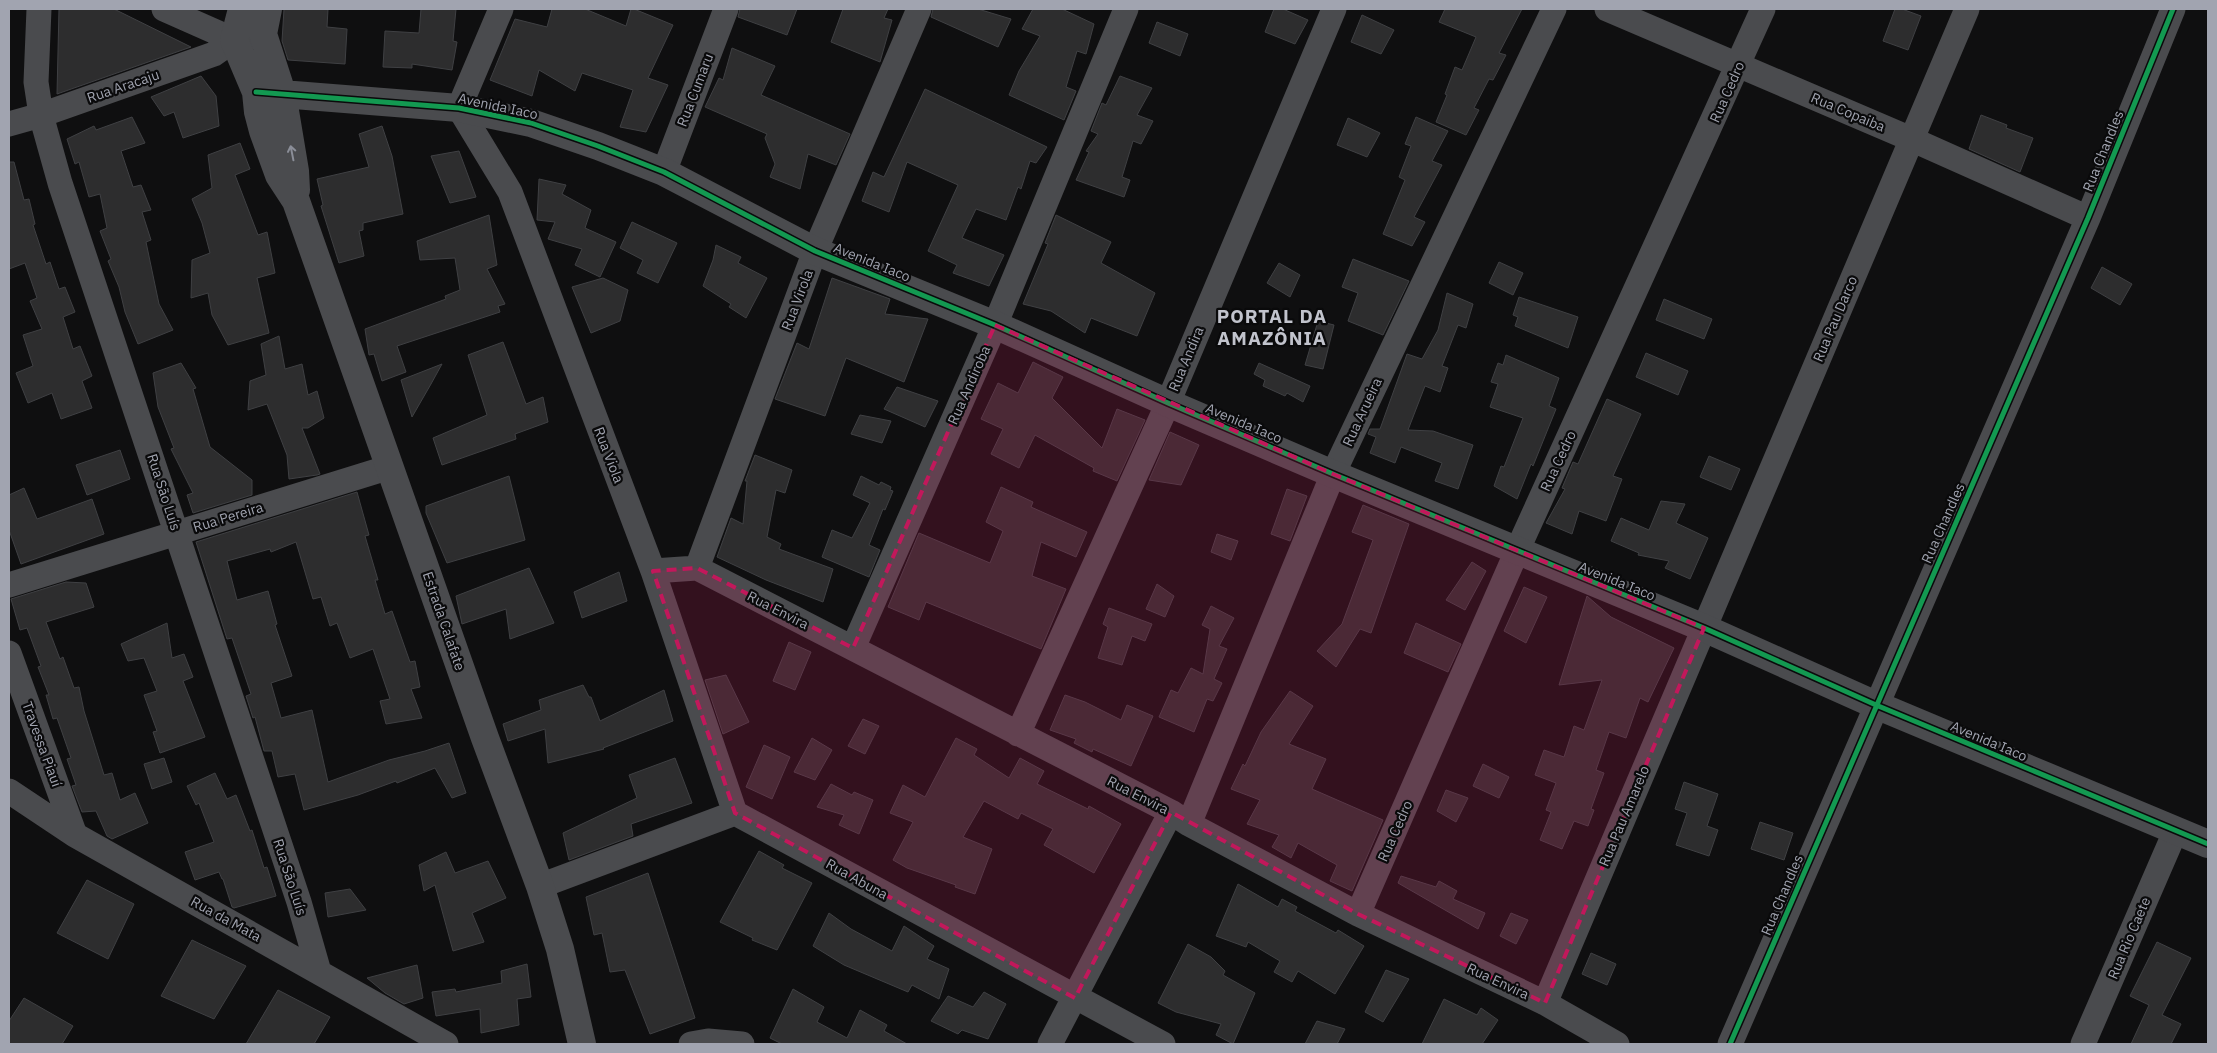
<svg xmlns="http://www.w3.org/2000/svg" width="2217" height="1053" viewBox="0 0 2217 1053" font-family="'IBM Plex Sans',sans-serif">
<rect width="100%" height="100%" fill="#0f0f10"/>
<path fill="#2d2d2e" stroke="#3f4043" d="M59,9H114L191,47L57,94Z
M284,9H328L327,27L347,29L345,64L288,60L282,41Z
M421,9H456L453,41L457,42L452,70L412,64V68L383,67L385,31L419,33Z
M552,9H585L626,26L631,9H634L673,25L648,78L668,85L646,132L620,127L633,90L582,73L575,91L539,70L532,96L490,80L515,19L547,27Z
M740,9H797L787,35L738,17Z
M843,9H888L884,18L892,20L880,62L831,42Z
M933,9H978L1011,19L998,47L931,17Z
M1033,9H1062L1094,24L1086,54L1077,51L1066,87L1076,91L1064,120L1009,95L1019,71L1040,36L1022,29Z
M1274,9H1283L1308,20L1295,44L1265,32Z
M1445,9H1522L1499,53L1506,55L1493,80L1489,79L1474,108L1479,110L1466,135L1436,122L1447,95L1445,94L1455,67L1462,70L1476,37L1439,22Z
M1895,9H1902L1921,16L1908,50L1883,41Z
M1362,15L1394,30L1381,54L1351,42Z
M1157,22L1188,34L1180,56L1149,43Z
M732,48L775,66L761,95L850,134L836,165L808,154L800,189L770,177L775,164L765,138L767,134L705,107L719,78L723,80Z
M201,76L216,96L219,126L183,138L174,112L164,116L151,97Z
M1120,76L1152,88L1137,115L1153,121L1141,144L1133,141L1122,177L1130,180L1124,197L1076,180L1089,152L1086,151L1098,134L1091,131L1102,103L1106,105Z
M925,89L1047,147L1036,163L1030,161L1021,189L1018,187L1006,220L976,209L962,238L1004,255L989,286L953,273L957,265L928,251L958,185L907,162L889,212L862,201L873,172L884,177Z
M1981,115L2007,125L2006,128L2033,138L2020,172L1969,149Z
M132,117L145,143L121,151L133,187L141,185L151,210L142,212L151,240L146,242L159,304L173,330L138,344L125,312L119,287L108,261L111,259L100,231L107,228L100,194L89,197L79,162L75,164L67,139L94,126L96,130Z
M1416,117L1448,131L1432,161L1442,165L1414,217L1425,222L1412,246L1383,234L1405,180L1399,177L1411,146L1405,144Z
M1348,118L1380,133L1367,157L1337,145Z
M382,126L392,156L403,214L363,223V230L359,231L364,256L339,263L321,206L323,205L317,179L369,167L359,134Z
M240,143L250,169L235,175L258,235L267,232L275,273L257,278L269,333L228,345L212,315L208,293L191,298L192,260L210,253L202,223L192,199L212,188L208,155Z
M459,151L476,197L450,203L431,156Z
M9,162H14L24,200L29,199L35,224L33,225L46,264L50,262L59,289L65,287L75,312L63,317L73,349L80,346L92,376L82,381L92,408L61,419L52,393L28,403L16,373L33,366L23,335L42,329L30,301L37,298L25,263L9,269Z
M539,179L566,185L562,194L591,210L585,228L616,242L600,277L575,265L582,249L548,239L555,222L537,220Z
M489,215L497,265L487,269L505,304L498,306L500,312L397,346L406,372L382,381L374,354L369,355L365,329L446,299L445,296L460,290L455,258L420,260L417,241Z
M1056,215L1111,242L1101,263L1155,293L1137,336L1091,318L1085,333L1051,311L1023,304L1048,244L1045,243Z
M632,222L677,243L658,283L637,273L643,260L620,248Z
M716,245L741,257L738,263L767,278L746,318L729,307L731,304L703,286L713,260Z
M1353,259L1409,281L1383,335L1348,321L1358,293L1342,287Z
M1499,262L1523,273L1513,295L1489,283Z
M1279,263L1300,275L1290,297L1267,283Z
M2102,267L2132,284L2120,305L2091,288Z
M603,278L628,290L620,321L591,333L572,287Z
M832,278L890,299L885,314L928,319L904,382L846,358L825,416L775,399L797,343L809,349Z
M1447,293L1473,304L1466,328L1458,325L1442,366L1448,368L1440,392L1425,386L1408,430L1433,431L1473,445L1458,489L1435,481L1442,463L1401,447L1395,463L1370,453L1376,437L1368,434L1370,429H1380L1407,354L1422,359L1438,330Z
M1519,297L1578,317L1568,348L1515,326L1518,317L1513,315Z
M1664,299L1712,319L1704,339L1656,320Z
M1318,321L1334,325L1323,369L1305,365Z
M279,336L285,369L302,364L308,395L317,391L324,418L308,428H302L320,474L317,475L289,479L287,455L267,404L248,410L250,381L266,375L261,344Z
M503,342L526,404L543,397L548,422L515,434L516,439L442,465L433,438L487,415L468,355Z
M1646,353L1688,371L1678,395L1636,377Z
M1506,355L1559,378L1549,406L1556,409L1533,466L1531,464L1517,499L1494,486L1501,466L1504,467L1523,418L1490,407L1498,384L1491,382L1498,363L1503,365Z
M1033,362L1063,377L1052,398L1102,448L1117,409L1145,420L1117,481L1093,471L1094,468L1035,435L1019,468L991,454L1003,429L981,419L998,383L1018,393Z
M181,363L196,388L193,389L210,447L252,480V495L193,513L187,495L193,493L171,449L174,448L158,407L153,373Z
M1259,363L1310,386L1303,402L1287,393L1285,396L1263,386L1265,380L1254,374Z
M442,364L431,384L412,417L401,380Z
M897,387L938,401L925,427L884,409Z
M1607,399L1641,414L1613,476L1622,479L1606,521L1579,511L1572,534L1546,523L1565,489L1562,488L1573,462L1578,464Z
M860,415L891,421L882,443L851,434Z
M1170,432L1199,445L1181,485L1149,480Z
M120,450L130,479L87,495L76,465Z
M755,455L792,470L785,493L776,490L767,537L781,544L779,549L833,569L823,602L766,580L717,557L731,518L743,524L747,481H745Z
M1709,456L1740,469L1731,490L1700,477Z
M509,476L525,540L447,563L426,513V506Z
M861,476L879,485L881,482L891,487L890,490L893,491L885,510L883,509L869,545L880,550L869,577L822,557L832,530L852,538L870,503L853,495Z
M1001,487L1033,502L1031,507L1087,532L1076,557L1041,542L1032,576L1066,589L1041,649L926,602L919,620L888,607L919,533L990,563L1003,531L986,522Z
M24,488L37,519L92,499L104,534L21,564L9,530V495Z
M1287,489L1307,496L1290,541L1271,534Z
M357,492L369,535L365,536L378,580H375L385,614L392,611L410,662L415,661L420,687L411,689L422,718L386,724L380,701L390,699L373,649L350,658L337,623L330,626L321,597L313,599L296,542L271,552L270,549L227,561L237,600L268,591L277,624L275,625L292,676L271,683L281,718L312,710L328,782L389,760L425,751L449,743L466,793L452,798L435,768L397,783L396,781L358,795L304,810L295,774L278,777L272,751H264L255,717L253,718L246,696L251,694L232,638L227,639L196,542Z
M1661,501L1685,504L1676,523L1708,538L1690,579L1665,568L1669,561L1638,555L1639,553L1611,541L1621,518L1649,530Z
M1363,505L1409,524L1371,633L1360,629L1336,667L1317,651L1342,624L1373,540L1352,532Z
M1217,534L1238,541L1231,560L1211,552Z
M1472,562L1486,571L1465,610L1446,600Z
M529,568L554,623L510,639L506,609L462,624L456,596Z
M619,572L627,601L582,618L574,592Z
M66,582L86,583L94,607L46,622L60,659L63,657L74,688L79,687L84,711L104,775L112,773L120,800L135,793L148,823L112,839L107,836L96,811L82,812L72,786L76,785L67,759L71,758L57,718L53,719L46,695H49L38,667L41,666L27,628L20,630L11,599Z
M1157,584L1174,596L1165,617L1146,609Z
M1524,587L1547,597L1526,643L1504,631Z
M1587,596L1611,617L1674,648L1648,702L1640,698L1626,738L1609,732L1596,770L1604,773L1591,809L1594,810L1588,826L1574,821L1562,849L1540,840L1551,812L1546,810L1556,783L1535,775L1544,750L1564,757L1574,726L1584,730L1602,680L1559,685Z
M1211,606L1234,618L1219,646L1227,649L1214,679L1222,683L1213,701L1207,699L1194,732L1159,717L1171,690L1178,693L1191,668L1203,674L1210,629L1202,625Z
M1109,608L1152,624L1145,641L1132,636L1122,665L1098,658L1108,627L1103,624Z
M167,623L172,658L184,654L193,677L183,681L205,737L160,753L153,732L157,731L144,695L157,691L144,658L128,661L121,644Z
M1416,623L1461,644L1448,672L1404,653Z
M789,642L811,652L795,690L773,681Z
M726,675L749,722L723,734L705,680Z
M583,685L589,697H591L600,721L664,690L673,721L603,748L604,749L548,763L545,729L508,741L503,724L541,710L539,700Z
M1290,691L1313,706L1289,744L1326,759L1312,789L1383,820L1352,891L1330,881L1337,865L1298,843L1291,858L1272,847L1279,835L1247,824L1260,800L1231,789L1243,764L1245,766L1261,732Z
M1065,695L1085,702L1121,720L1127,705L1153,716L1131,766L1093,749L1092,752L1074,743L1076,739L1050,730Z
M863,719L879,726L865,754L848,746Z
M812,738L832,750L815,780L794,772Z
M956,738L977,749L974,755L1009,778L1020,758L1044,771L1037,784L1088,809L1089,806L1121,824L1094,873L1044,845L1053,829L1021,813L1018,819L984,801L963,837L992,849L975,894L955,887L956,885L907,868L893,860L913,822L890,813L903,785L925,797Z
M764,745L790,757L772,799L746,787Z
M164,758L172,782L152,789L144,764Z
M675,758L692,803L631,824L633,836L569,860L563,833L637,798L629,775Z
M1483,764L1509,777L1499,798L1473,786Z
M215,773L227,799L236,795L250,831L252,830L264,868L267,867L276,896L234,908L232,907L223,879H222L219,872L195,880L185,852L214,842L199,803L196,805L187,786Z
M1684,782L1718,794L1707,826L1718,830L1709,856L1676,845L1687,813L1675,809Z
M831,784L852,795L854,792L873,800L859,834L839,825L844,815L817,807Z
M1446,790L1468,798L1456,822L1437,811Z
M1760,822L1793,833L1784,860L1751,849Z
M759,851L784,865L782,868L812,883L777,950L752,940L753,938L720,922Z
M446,852L455,873L488,861L506,898L472,913L484,942L453,951L435,885L424,891L419,865Z
M648,873L695,1018L650,1034L625,970L610,972L602,933L594,935L586,897Z
M1401,876L1436,887L1439,881L1457,891L1453,899L1485,913L1478,929L1398,883Z
M87,880L134,904L108,959L57,933Z
M1238,884L1278,907L1282,899L1297,907L1295,911L1336,933L1338,930L1364,946L1335,994L1298,971L1292,982L1274,972L1280,961L1248,942L1246,947L1216,936Z
M350,889L366,910L328,917L325,893Z
M829,913L851,929L892,951L904,926L934,946L927,959L949,969L939,999L912,985L908,992L844,965L813,946Z
M1511,913L1528,920L1516,944L1500,936Z
M192,940L246,966L214,1019L161,996Z
M2157,942L2191,958L2162,1015L2181,1024L2171,1044H2131L2149,1005L2130,996Z
M1188,944L1211,957L1225,971L1223,975L1255,993L1233,1044L1216,1035L1221,1024L1176,1012L1158,1003Z
M1591,953L1616,964L1607,985L1582,974Z
M527,964L531,997L517,999L519,1025L481,1033L480,1009L436,1016L432,992L455,989L456,992L502,983L501,971Z
M417,965L423,998L404,1004L385,993L367,978Z
M1386,970L1409,979L1383,1022L1365,1012Z
M793,989L824,1007L817,1022L847,1038L860,1010L887,1025L884,1031L907,1044H782L770,1038Z
M278,990L330,1017L314,1044H246Z
M984,992L1006,1004L988,1039L962,1030L958,1034L931,1021L948,996L973,1007Z
M24,998L73,1026L62,1044H9V1021Z
M1444,999L1477,1015L1481,1008L1498,1020L1482,1044H1422Z
M1317,1021L1345,1029L1337,1044H1305Z"/>
<g fill="none" stroke-linecap="round" stroke-linejoin="round">
<path stroke="#4a4b4e" stroke-width="25" d="M39,9L36,82L41,115L60,183L299,902L319,972
M164,9L234,40
M501,9L459,108L510,192L653,571L735,813
M1607,9L1911,139L2088,218
M9,124L41,115L214,54L234,40L263,34
M664,172L726,9
M697,568L815,251L919,9
M653,571L697,568L1171,812L1189,824L1358,914L1545,1003L1617,1044
M9,585L390,467
M853,648L995,325L1126,9
M9,653L75,835
M1018,734L1168,403L1334,9
M9,791L75,835L446,1044
M1189,824L1333,474L1554,9
M540,886L735,813L1163,1044
M1358,914L1517,551L1763,9
M1545,1003L1967,9
M691,1044L708,1041L742,1044
M1050,1044L1171,812
M1730,1044L2088,218L2173,9
M2083,1044L2175,832"/>
<path stroke="#4a4b4e" stroke-width="28" d="M242,9L234,40L256,92L258,112L263,131L279,175L296,201L485,738L540,886L560,949L582,1044
M268,9L263,34L282,93L295,171L296,190
M256,92L459,108L531,123L598,146L664,172L815,251L995,325L1168,403L1333,474L1704,628L1876,705L2208,844"/>
<defs>
<path id="cycleway" d="M256,92L459,108L531,123L598,146L664,172L815,251L995,325L1168,403L1333,474L1704,628L1876,705L2208,844
M1730,1044L2088,218L2173,9"/>
</defs>
<use href="#cycleway" stroke="#0a0a0b" stroke-width="8"/>
<use href="#cycleway" stroke="#139951" stroke-width="5"/>
</g>
<defs><path id="oneway-shaft" d="M-6 0H5M1.5-3L5.5 0L1.5 3" fill="none" stroke-width="1.6" stroke-linecap="round" stroke-linejoin="round" transform="scale(1.25)"/></defs>
<use stroke="#8b8e98" href="#oneway-shaft" transform="translate(292 153) rotate(-101)"/>
<path fill="#c2185b" fill-opacity="0.2" stroke="#c2185b" stroke-width="4" stroke-dasharray="10 6" stroke-linejoin="round" d="M995,325L1333,474L1704,628L1545,1003L1358,914L1171,812L1075,998L735,813L653,571L697,568L853,648Z"/>
<g text-anchor="middle" stroke-width="4.5" stroke-linejoin="round" paint-order="stroke">
<g font-size="14" fill="#a1a4b0" stroke="#0a0a0b">
<text transform="translate(123 86) rotate(-19)" y="5">Rua Aracaju</text>
<text transform="translate(695 90) rotate(-69)" y="5">Rua Cumaru</text>
<text transform="translate(1727 92) rotate(-66)" y="5">Rua Cedro</text>
<text transform="translate(498 106) rotate(12)" y="5">Avenida Iaco</text>
<text transform="translate(1848 112) rotate(23)" y="5">Rua Copaiba</text>
<text transform="translate(2103 151) rotate(-68)" y="5">Rua Chandles</text>
<text transform="translate(872 262) rotate(22)" y="5">Avenida Iaco</text>
<text transform="translate(797 300) rotate(-69)" y="5">Rua Virola</text>
<text transform="translate(1835 319) rotate(-67)" y="5">Rua Pau Darco</text>
<text transform="translate(1186 359) rotate(-67)" y="5">Rua Andira</text>
<text transform="translate(969 385) rotate(-66)" y="5">Rua Andiroba</text>
<text transform="translate(1362 412) rotate(-65)" y="5">Rua Arueira</text>
<text transform="translate(1244 423) rotate(23)" y="5">Avenida Iaco</text>
<text transform="translate(609 455) rotate(69)" y="5">Rua Viola</text>
<text transform="translate(1558 461) rotate(-65)" y="5">Rua Cedro</text>
<text transform="translate(164 492) rotate(72)" y="5">Rua São Luís</text>
<text transform="translate(228 517) rotate(-17)" y="5">Rua Pereira</text>
<text transform="translate(1943 523) rotate(-66)" y="5">Rua Chandles</text>
<text transform="translate(1617 581) rotate(22)" y="5">Avenida Iaco</text>
<text transform="translate(778 610) rotate(27)" y="5">Rua Envira</text>
<text transform="translate(444 621) rotate(71)" y="5">Estrada Calafate</text>
<text transform="translate(1989 741) rotate(23)" y="5">Avenida Iaco</text>
<text transform="translate(42 744) rotate(70)" y="5">Travessa Piauí</text>
<text transform="translate(1138 795) rotate(27)" y="5">Rua Envira</text>
<text transform="translate(1624 816) rotate(-67)" y="5">Rua Pau Amarelo</text>
<text transform="translate(1395 831) rotate(-66)" y="5">Rua Cedro</text>
<text transform="translate(290 877) rotate(72)" y="5">Rua São Luís</text>
<text transform="translate(857 879) rotate(29)" y="5">Rua Abuna</text>
<text transform="translate(1782 895) rotate(-67)" y="5">Rua Chandles</text>
<text transform="translate(226 919) rotate(29)" y="5">Rua da Mata</text>
<text transform="translate(2129 938) rotate(-67)" y="5">Rua Rio Caete</text>
<text transform="translate(1498 981) rotate(25)" y="5">Rua Envira</text>
</g>
<g font-size="19" font-weight="bold" letter-spacing="1" fill="#c1c3cc" stroke="#0a0a0b">
<text x="1272" y="323">PORTAL DA<tspan x="1272" dy="22">AMAZÔNIA</tspan></text>
</g>
</g>
<rect width="2217" height="1053" fill="none" stroke="#a1a4b0" stroke-width="20"/>
</svg>
